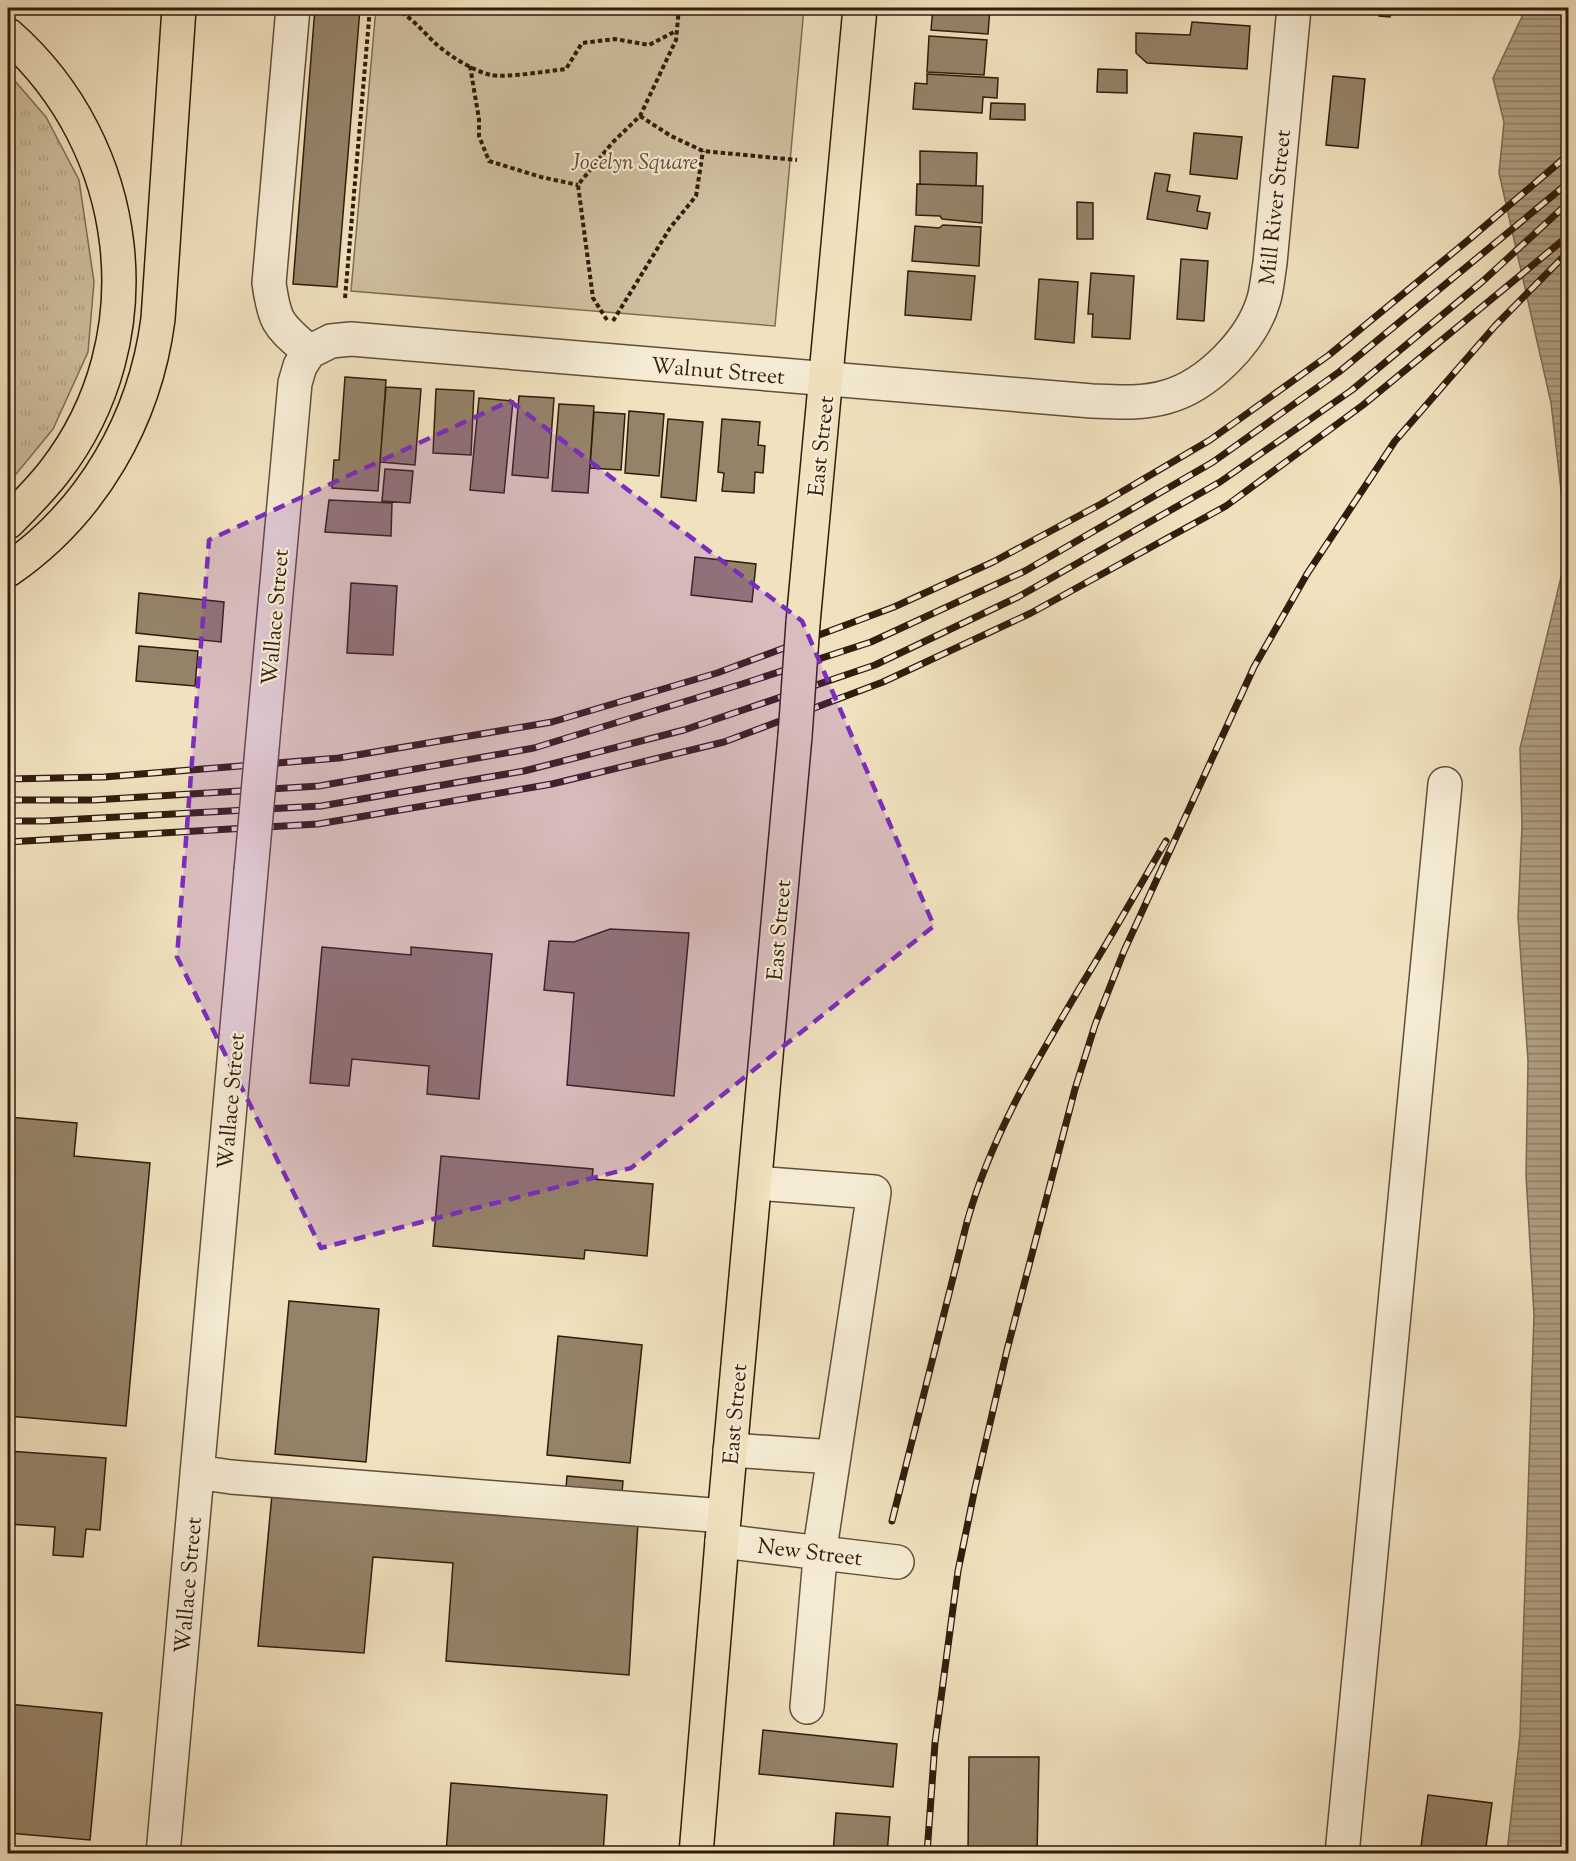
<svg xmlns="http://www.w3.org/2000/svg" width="1576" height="1861" viewBox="0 0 1576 1861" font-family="'Sorts Mill Goudy',serif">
<defs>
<pattern id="grass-tufts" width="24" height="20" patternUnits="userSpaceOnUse" patternTransform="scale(1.5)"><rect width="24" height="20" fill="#d0c0a0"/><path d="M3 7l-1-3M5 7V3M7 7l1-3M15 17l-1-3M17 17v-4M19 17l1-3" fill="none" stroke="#b3a488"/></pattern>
<pattern id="water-rules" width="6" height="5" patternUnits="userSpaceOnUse" patternTransform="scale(1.5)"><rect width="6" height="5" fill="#b09f82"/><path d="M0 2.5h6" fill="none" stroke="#908169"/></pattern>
</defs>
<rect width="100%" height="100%" fill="#f1e2bf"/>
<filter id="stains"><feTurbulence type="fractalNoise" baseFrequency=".00333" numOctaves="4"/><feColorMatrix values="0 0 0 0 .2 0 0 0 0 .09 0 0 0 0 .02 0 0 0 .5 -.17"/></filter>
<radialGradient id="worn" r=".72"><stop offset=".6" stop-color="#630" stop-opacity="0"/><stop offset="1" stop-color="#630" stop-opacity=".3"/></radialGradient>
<path fill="url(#grass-tufts)" stroke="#806e56" stroke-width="1.5" d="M8,73L46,117L79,180L94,282L88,352L53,429L8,484Z"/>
<path fill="#d0c0a0" stroke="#806e56" stroke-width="1.5" d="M376,8H804L775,326L351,291Z"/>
<path fill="url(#water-rules)" stroke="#7d6b52" stroke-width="1.5" d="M1526,8H1568V1854L1507,1853L1520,1734L1534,1315L1526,1175L1528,1061L1518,917L1522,826L1520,748L1562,573L1563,507L1551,403L1499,173L1504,122L1493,78Z"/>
<path fill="#958369" stroke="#311c0b" stroke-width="1.5" d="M315,8L360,9L337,287L293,284Z
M933,8H990L988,34L931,30Z
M1341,8H1390V17L1379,16V14L1341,11Z
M1192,22L1250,26L1247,69L1147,63L1136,53V33L1190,35Z
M929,36L987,40L984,75L927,72Z
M1098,69L1127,70V93L1097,92Z
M927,74L998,78L997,98L983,97L982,113L913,109L915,83L927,84Z
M1333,76L1365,79L1358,148L1326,145Z
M991,103L1025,104V120L990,119Z
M1194,133L1242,137L1237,179L1190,174Z
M920,151L977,153L976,186L920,184Z
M1155,173L1170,175L1167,191L1200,196L1197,211L1210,213L1207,229L1147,219Z
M917,184L983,186L982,223L942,219L940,216L916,215Z
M1077,202L1093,203V239H1077Z
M943,225L981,227L979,266L912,261L915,226L939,228Z
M1181,259L1208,261L1204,321L1177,319Z
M908,271L975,276L971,320L905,315Z
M1091,273L1134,276L1130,339L1092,337L1093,314H1088Z
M1039,279L1078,282L1074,343L1035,339Z
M345,377L386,380L378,491L332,488L334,460H339Z
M386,387L421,389L415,465L380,462Z
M436,389L474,391L471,455L433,453Z
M519,396L554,398L548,478L512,475Z
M479,398L513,401L504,493L470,490Z
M559,404L594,406L588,493L552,491Z
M629,411L664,414L659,476L625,473Z
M594,412L625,414L621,470L590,468Z
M668,419L703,422L696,501L661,497Z
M722,419L760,422L758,445L765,446L763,473L755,472L754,493L722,491L724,473L718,472Z
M385,469L413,471L410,503L382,501Z
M329,500L392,503L391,536L325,532Z
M695,557L756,564L752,602L691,595Z
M351,583L397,586L393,655L347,653Z
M139,593L224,602L221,642L136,633Z
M139,646L198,651L195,686L136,681Z
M610,929L689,933L674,1096L567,1085L574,993L544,990L549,941L574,942Z
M322,947L411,955V947L492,954L479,1099L427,1094L429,1066L352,1059L349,1086L310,1083Z
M8,1117L77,1123L74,1156L150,1163L126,1426L8,1416Z
M441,1156L593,1169L592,1179L653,1184L647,1256L585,1250L584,1259L433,1246Z
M289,1301L379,1309L366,1462L275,1454Z
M558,1336L642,1345L630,1463L547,1455Z
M8,1451L106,1458L100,1530L86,1529L83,1557L53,1555L55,1527L8,1524Z
M567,1476L623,1481L622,1493L566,1488Z
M272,1494L638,1522L629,1675L446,1661L453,1563L373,1557L364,1653L258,1646Z
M8,1704L102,1713L90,1840L8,1833Z
M763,1730L897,1744L893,1787L759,1774Z
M969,1757H1039L1037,1854L968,1853Z
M451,1783L607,1795L603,1854H446Z
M1428,1795L1492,1803L1485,1854H1420Z
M836,1813L890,1817L887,1854H833Z"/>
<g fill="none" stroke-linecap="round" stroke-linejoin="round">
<defs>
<path id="minor" d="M293,8L269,283C275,325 279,325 309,352
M309,352L331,341L351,339L1092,401C1116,402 1142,404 1166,397C1207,386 1252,341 1264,299C1267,288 1268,275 1270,263L1294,8
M265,715L295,383L300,366L309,352
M755,1183L874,1192L822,1535L807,1707
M730,1450L834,1457
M197,1472L231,1477L724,1516
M722,1541L897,1562
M163,1854L251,871
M1342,1854L1445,784"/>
<path id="major" d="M803,623L860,8
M696,1854L722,1541L795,736"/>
<path id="highway" d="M8,35C133,145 158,338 54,472C40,490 24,506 8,522
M8,570C92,512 145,420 158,319L179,8"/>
</defs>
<use href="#minor" stroke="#614e38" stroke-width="36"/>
<use href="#major" stroke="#311c0b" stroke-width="36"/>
<use href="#highway" stroke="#311c0b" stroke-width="36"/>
<path stroke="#311c0b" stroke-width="4" stroke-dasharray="4.5 3" stroke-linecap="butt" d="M387,8C407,10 421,30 435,43C448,55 473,71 491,75C506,78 548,71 566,69L582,43L615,39L649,45L676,31
M470,66L479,119V136L489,161L541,177L578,185
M640,116L671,136L703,151L797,160
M345,298L370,8
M607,320L593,298L578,185L612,143L640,116L676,40L679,8
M613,321L670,228L696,196L703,151"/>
<use href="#minor" stroke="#f6ecd5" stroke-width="33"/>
<use href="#major" stroke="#f1e2bf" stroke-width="33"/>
<use href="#highway" stroke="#f1e2bf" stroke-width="33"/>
<defs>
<path id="rail" d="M8,779L104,777L339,758L552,722L717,673L894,607L993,562L1101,504L1210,440L1329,355L1472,237L1568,155
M8,800H93L319,786L534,748L742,684L871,642L1025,571L1213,462L1339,372L1568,183
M8,821H44L321,806L524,771L684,730L875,665L1018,597L1220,482L1352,390L1483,281L1568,203
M8,842L318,824L552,784L724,742L883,682L1031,613L1226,506L1363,405L1568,236
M892,1521L967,1222C991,1136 1037,1060 1082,984C1111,937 1138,889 1166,841
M927,1854L935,1743L958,1571L975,1488L1007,1350L1075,1089L1095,1025L1124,951L1254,667L1307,574L1395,441L1495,326L1568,252"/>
</defs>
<use href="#rail" stroke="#311c0b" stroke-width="7"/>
<use href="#rail" stroke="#f6ecd5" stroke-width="4.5" stroke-dasharray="14" stroke-linecap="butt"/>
<defs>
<path id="minor-bridge" d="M251,871L265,715"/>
<path id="major-bridge" d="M795,736L803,623"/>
</defs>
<use href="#minor-bridge" stroke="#614e38" stroke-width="36" stroke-linecap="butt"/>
<use href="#major-bridge" stroke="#311c0b" stroke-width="36" stroke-linecap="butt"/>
<use href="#minor-bridge" stroke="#f6ecd5" stroke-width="33"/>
<use href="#major-bridge" stroke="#f1e2bf" stroke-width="33"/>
</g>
<path fill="#7b2cbf" fill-opacity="0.2" stroke="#7b2cbf" stroke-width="4.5" stroke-dasharray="12 8" stroke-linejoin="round" d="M510,401L802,621L934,926L631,1168L321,1248L177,957L209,540Z"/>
<g text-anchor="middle" stroke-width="4.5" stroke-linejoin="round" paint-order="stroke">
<g font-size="22" font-style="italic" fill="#614d38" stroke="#f6ecd5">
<text x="635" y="169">Jocelyn Square</text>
</g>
<g font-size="22" fill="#311c0b" stroke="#f6ecd5">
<text transform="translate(1274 207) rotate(-84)" y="8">Mill River Street</text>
<text transform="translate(718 370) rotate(5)" y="8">Walnut Street</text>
<text transform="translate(820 446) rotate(-84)" y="8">East Street</text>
<text transform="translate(274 617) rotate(-85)" y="8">Wallace Street</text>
<text transform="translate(778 930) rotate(-85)" y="8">East Street</text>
<text transform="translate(230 1101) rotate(-85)" y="8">Wallace Street</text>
<text transform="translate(734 1414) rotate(-85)" y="8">East Street</text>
<text transform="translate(810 1551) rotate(7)" y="8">New Street</text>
<text transform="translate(187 1585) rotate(-85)" y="8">Wallace Street</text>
</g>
</g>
<rect width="1576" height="1861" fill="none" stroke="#f1e2bf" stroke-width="30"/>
<rect x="9" y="9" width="1558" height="1843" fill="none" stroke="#311c0b" stroke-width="3"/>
<rect x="15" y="15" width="1546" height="1831" fill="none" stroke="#311c0b" stroke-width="1.5"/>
<rect width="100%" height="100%" filter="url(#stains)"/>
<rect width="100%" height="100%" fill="url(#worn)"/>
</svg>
